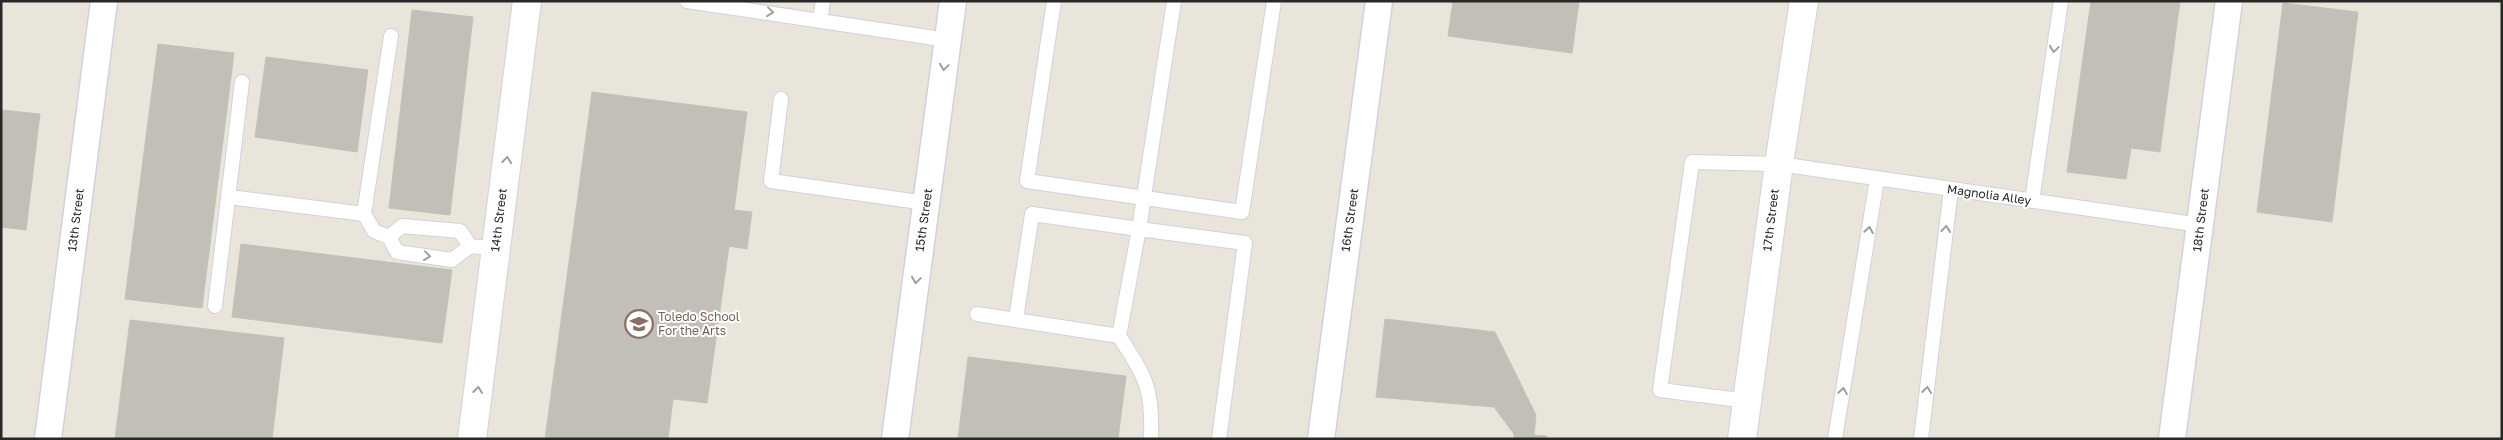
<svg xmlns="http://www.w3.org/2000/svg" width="2503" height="440" viewBox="0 0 2503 440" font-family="'Golos Text',sans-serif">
<rect width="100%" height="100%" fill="#e9e5db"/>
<path fill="#c1bfb8" stroke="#c4c1b5" d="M1453,1H1579L1572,53L1448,36Z
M2091,1H2180L2160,152L2131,148L2126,179L2067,172Z
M2283,3L2358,12L2332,222L2257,212Z
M412,10L473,17L450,215L389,208Z
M158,44L234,53L202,308L125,299Z
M266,57L368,70L357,152L255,137Z
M592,92L747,112L734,210L752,212L747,249L729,246L707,403L673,399L668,439H545Z
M1,110L40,114L26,230L1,227Z
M241,244L452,270L442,343L232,317Z
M1385,319L1495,332L1536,415L1534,435L1547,436L1546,439H1514V434L1494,407L1376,397Z
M130,320L284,338L272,439H115Z
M968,357L1126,376L1118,439H958Z"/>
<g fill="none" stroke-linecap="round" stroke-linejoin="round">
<defs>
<path id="service" d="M687,1L948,40
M1054,1L1027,181L1242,212L1274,1
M820,21L823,1
M781,99L771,181L926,203
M229,197L364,214L374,231L389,237L397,252L452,260L470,246L496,249
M2032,201L2061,1
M364,214L391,36
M389,237L402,226L460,231L470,246
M215,306L242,82
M977,314L1119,336
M1016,319L1032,214L1139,229L1174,1
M1748,401L1660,390L1692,162L1779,164L2200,225
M1151,439C1153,388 1146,378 1119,336L1139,229L1245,243L1219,439
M1835,439L1877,179
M1921,439L1951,189"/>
<path id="minor" d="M48,439L104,1
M895,439L953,1
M1321,439L1379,1
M2172,439L2229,1"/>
<path id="tertiary" d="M472,439L527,1
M1742,439L1779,164L1804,1"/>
</defs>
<use href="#service" stroke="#d1d1df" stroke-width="16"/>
<use href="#minor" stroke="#d1d1df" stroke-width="29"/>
<use href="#tertiary" stroke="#d1d1df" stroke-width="30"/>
<use href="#service" stroke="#fff" stroke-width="14"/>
<use href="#minor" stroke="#fff" stroke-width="26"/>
<use href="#tertiary" stroke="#fff" stroke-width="28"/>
</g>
<defs><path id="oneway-chevron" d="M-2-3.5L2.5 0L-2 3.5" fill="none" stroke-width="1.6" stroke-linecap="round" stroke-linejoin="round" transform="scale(1.25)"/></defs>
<g stroke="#9e9e9e">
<use href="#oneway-chevron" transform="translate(770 12) rotate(7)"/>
<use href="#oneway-chevron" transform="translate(2054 49) rotate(98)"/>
<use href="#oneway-chevron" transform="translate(944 67) rotate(98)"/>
<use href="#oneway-chevron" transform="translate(507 160) rotate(-83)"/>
<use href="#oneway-chevron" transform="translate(1946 229) rotate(-83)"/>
<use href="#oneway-chevron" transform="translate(1869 230) rotate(-81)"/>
<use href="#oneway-chevron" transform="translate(427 256) rotate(7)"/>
<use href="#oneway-chevron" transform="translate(916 280) rotate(98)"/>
<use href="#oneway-chevron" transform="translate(478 390) rotate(-83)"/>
<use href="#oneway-chevron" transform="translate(1927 390) rotate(-83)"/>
<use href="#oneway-chevron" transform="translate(1843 391) rotate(-81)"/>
</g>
<defs>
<symbol id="school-ring" viewBox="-11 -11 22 22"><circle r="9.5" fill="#fff" stroke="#8d6e63" stroke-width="1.5"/><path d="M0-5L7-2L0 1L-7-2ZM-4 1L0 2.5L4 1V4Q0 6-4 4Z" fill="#8d6e63"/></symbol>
</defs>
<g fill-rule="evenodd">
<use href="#school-ring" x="623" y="308" width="32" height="32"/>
</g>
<g text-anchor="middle" stroke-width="4" stroke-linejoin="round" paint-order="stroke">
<g font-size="12" fill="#282828" stroke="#fff">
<text transform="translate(1989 195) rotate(8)" y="4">Magnolia Alley</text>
<text transform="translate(76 220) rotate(-83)" y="4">13th Street</text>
<text transform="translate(499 220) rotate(-83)" y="4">14th Street</text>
<text transform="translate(924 220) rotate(-82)" y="4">15th Street</text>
<text transform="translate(1350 220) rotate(-82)" y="4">16th Street</text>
<text transform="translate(1771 220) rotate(-83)" y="4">17th Street</text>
<text transform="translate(2201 220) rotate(-83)" y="4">18th Street</text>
</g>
<g font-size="12" fill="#785e54" stroke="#fff" text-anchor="start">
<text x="658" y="321">Toledo School<tspan x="658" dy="14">For the Arts</tspan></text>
</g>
</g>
<rect width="2503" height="440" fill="none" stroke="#282828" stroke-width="5"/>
</svg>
